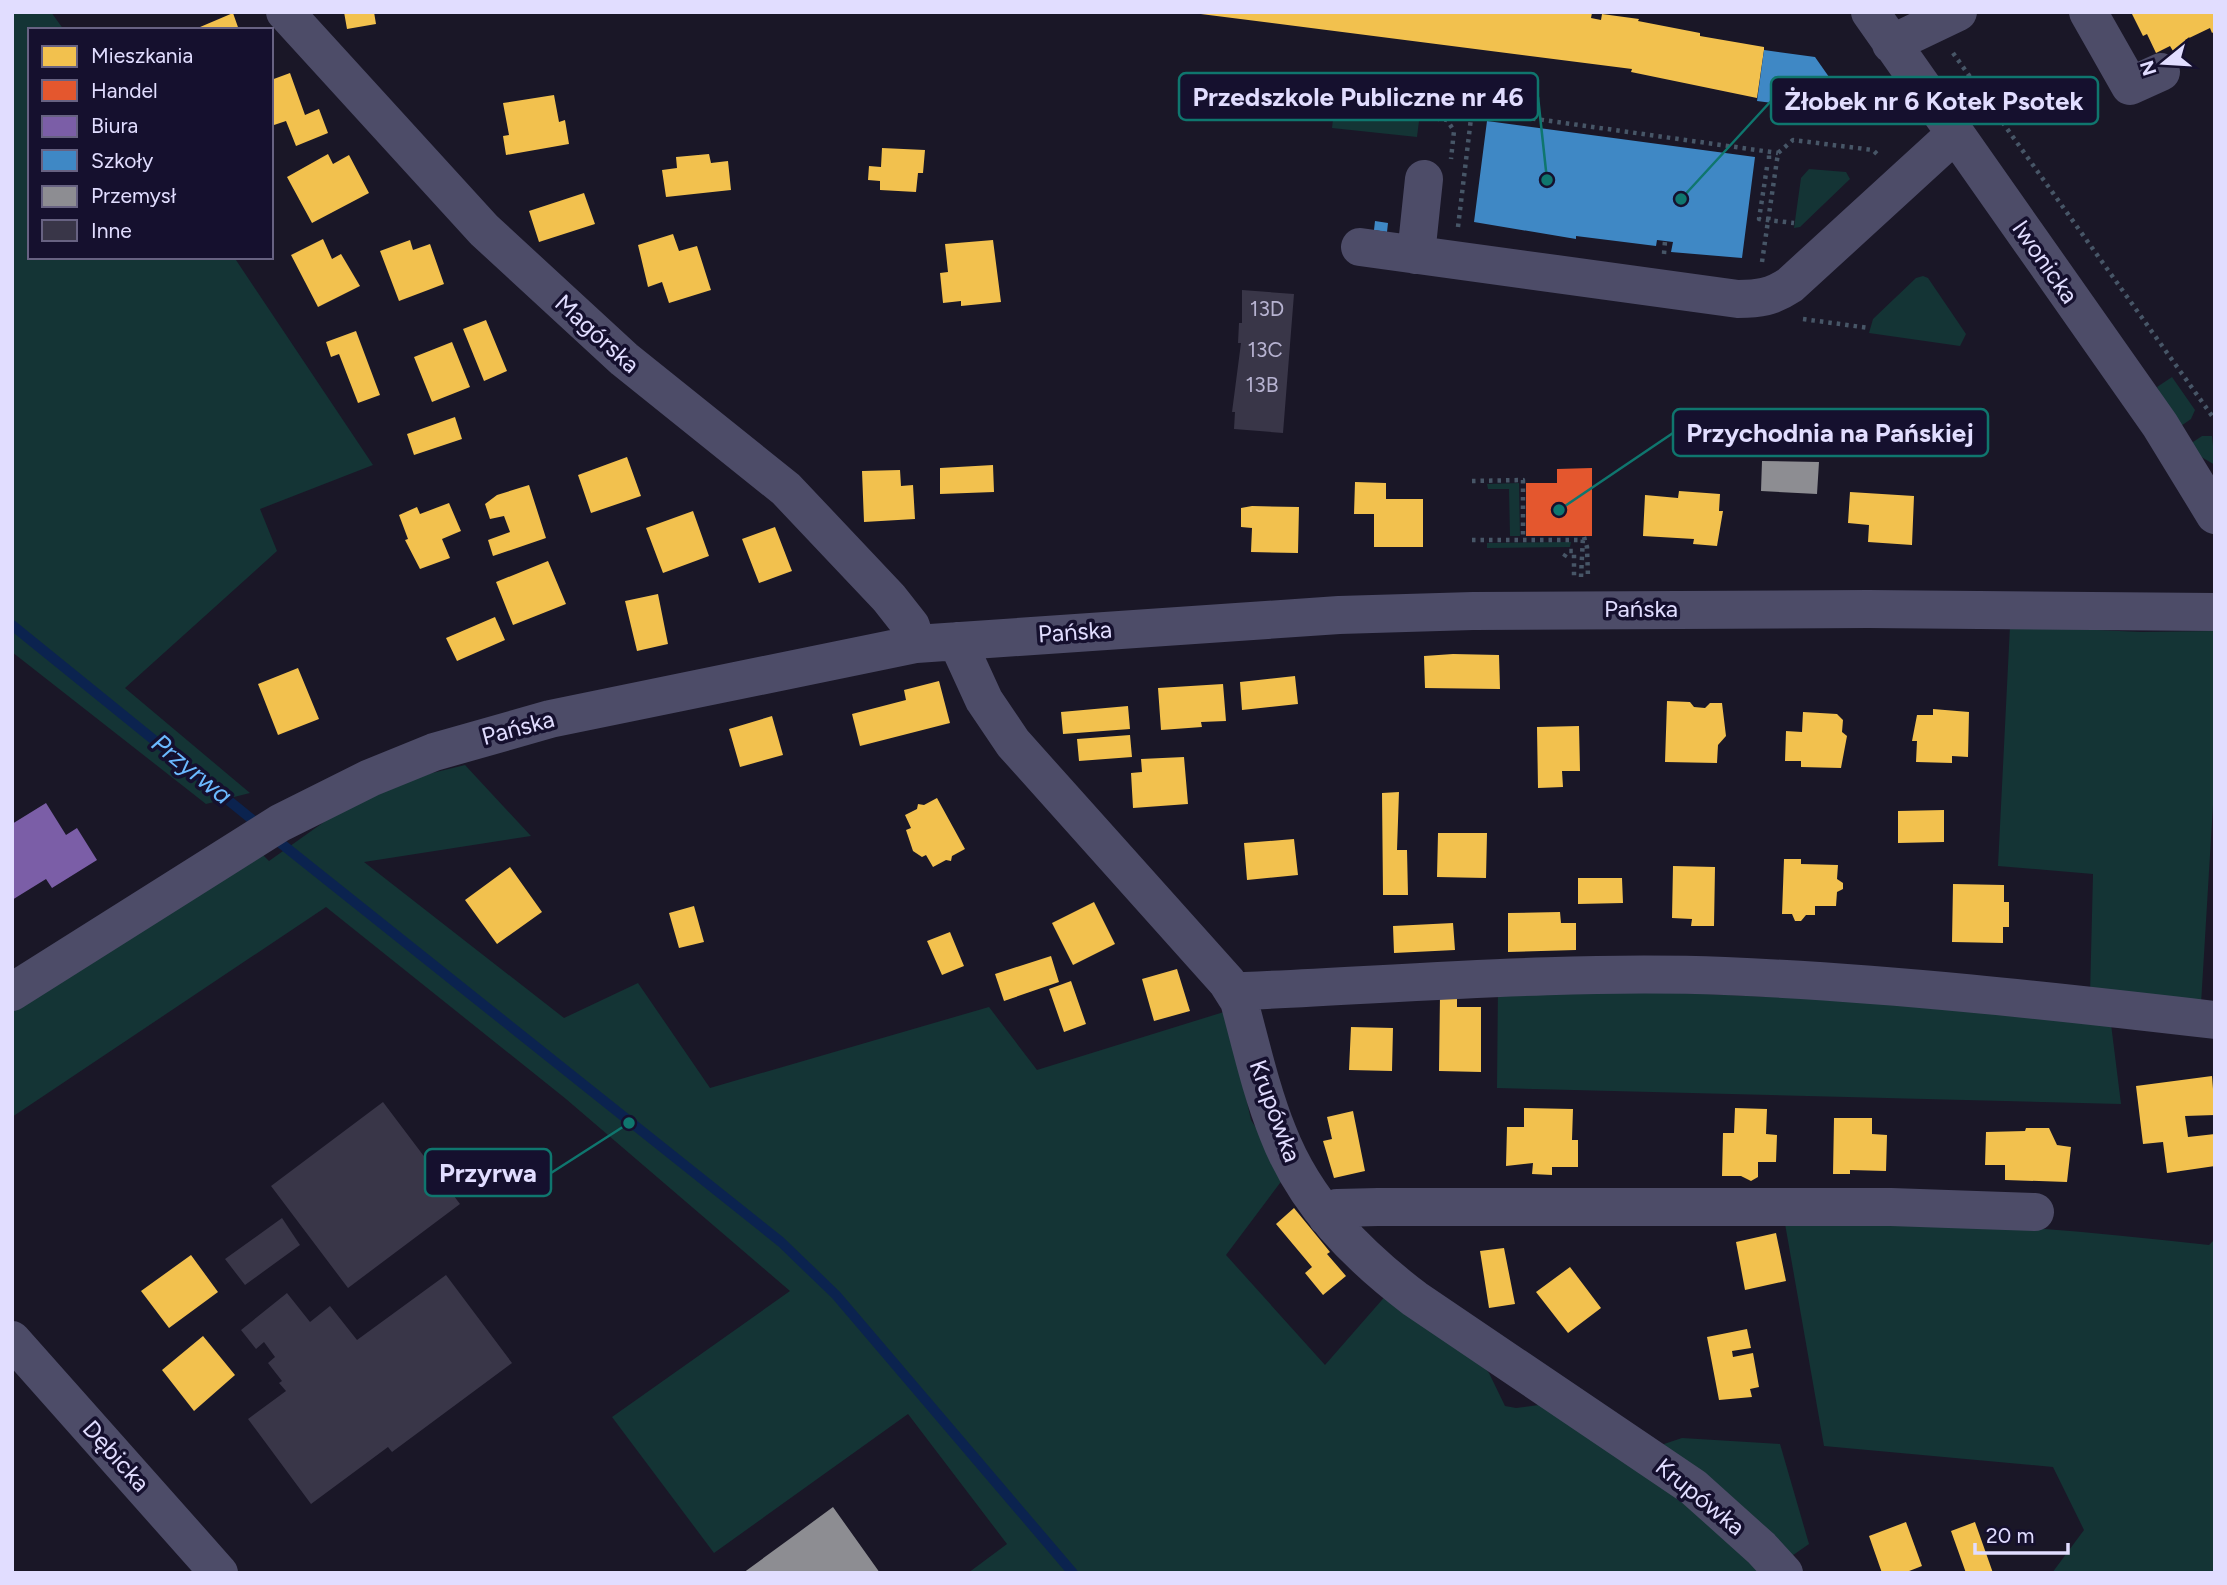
<svg xmlns="http://www.w3.org/2000/svg" width="2227" height="1585" viewBox="0 0 2227 1585" font-family="Figtree,sans-serif">
<rect width="100%" height="100%" fill="#1a1727"/>
<path fill="#143435" d="M12,12H51L64,30H30V257H234L373,465L260,509L277,551L125,688L250,793L206,804L12,652Z
M1337,86L1422,97L1417,137L1332,128Z
M1809,169L1846,172L1850,179L1800,227L1794,228L1801,178Z
M1923,276L1928,278L1966,334L1960,346L1869,333L1873,319L1916,278Z
M2172,377L2195,410L2191,419L2178,428L2157,387Z
M2202,436H2212L2215,465L2198,455L2190,444Z
M1519,483L1520,536H1510L1509,489H1488L1487,484Z
M1571,542L1570,547L1487,548V543Z
M2010,626L2141,632L2215,631V772L2201,1004L2090,996L2093,874L1998,866Z
M465,765L531,836L364,862L564,1018L638,983L710,1088L989,1007L1037,1070L1227,1011L1251,1120L1286,1175L1226,1255L1325,1365L1388,1293L1477,1359L1489,1373L1505,1406L1516,1408L1553,1403L1636,1459L1771,1573H968L1007,1544L908,1414L714,1553L612,1417L790,1291L566,1099L326,907L12,1117V1011L262,854L269,861L338,812L420,776Z
M1498,985L1962,1005L2111,1024L2121,1104L1497,1088Z
M1784,1218C1926,1218 2068,1229 2209,1245L2215,1239V1573H2052L2084,1530L2053,1467L1824,1446Z
M1682,1438L1780,1444L1809,1544L1786,1560L1655,1447Z"/>
<path fill="#f2c14e" d="M344,12H374L376,24L347,29Z
M1185,12H1587L1592,13L1591,18L1601,20L1602,14L1639,19L1638,21L1700,33V36L1764,47V50L1757,98L1631,72L1632,69Z
M2131,12H2215V31L2212,33L2210,28L2185,40L2187,44L2173,51L2170,46L2156,53L2147,34L2143,36Z
M233,13L239,30H193Z
M290,73L305,115L319,109L328,133L296,146L286,121L271,126V80Z
M554,95L559,122L565,120L569,144L506,155L503,136L509,135L503,103Z
M882,148L925,150L923,173H918L916,192L880,190V181L868,180L869,166L881,167Z
M328,154L333,164L349,155L369,193L312,223L287,177Z
M709,154L711,163L728,161L731,190L666,197L662,170L677,168L676,157Z
M584,193L595,224L539,242L529,211Z
M673,234L679,251L697,246L711,290L669,303L662,282L648,287L638,245Z
M323,239L332,259L341,254L360,286L318,307L291,255Z
M410,240L413,250L430,244L444,284L399,301L380,251Z
M993,240L1001,302L961,306V301L943,303L940,273L948,272L945,244Z
M486,320L507,371L484,381L463,329Z
M356,331L380,395L358,403L339,354L331,357L326,342Z
M452,342L470,387L432,402L414,357Z
M455,417L462,439L414,455L407,434Z
M627,457L641,496L591,513L578,475Z
M993,465L994,492L940,494V468Z
M900,470L901,486L913,485L915,519L864,522L862,471Z
M1355,482L1386,483V499H1423V547H1374V514H1354Z
M529,485L546,538L493,556L488,540L510,532L504,516L490,519L485,504L497,495Z
M1679,491L1720,494L1719,511H1723L1717,546L1693,544L1694,539L1643,536L1645,495L1678,498Z
M1850,492L1914,496L1912,545L1868,542L1869,525L1848,523Z
M449,503L461,531L442,539L450,558L420,569L405,540L408,539L399,515L417,507L420,514Z
M1252,506L1299,507L1298,553L1251,552L1252,528L1241,527V508Z
M693,511L709,556L663,573L646,528Z
M775,527L792,571L759,583L742,539Z
M548,561L566,604L513,625L496,582Z
M658,594L668,644L637,651L625,601Z
M495,617L505,640L457,661L446,638Z
M1453,654L1499,655L1500,689L1425,688L1424,656Z
M298,668L319,719L278,735L258,684Z
M1295,676L1298,704L1242,710L1240,682Z
M939,681L950,723L860,746L852,714L906,700L904,690Z
M1223,684L1226,721L1201,722L1202,727L1161,730L1158,688Z
M1667,701L1690,702L1694,707L1705,708L1710,703H1722L1726,736L1718,745L1717,763L1665,762Z
M1128,706L1130,729L1063,734L1061,712Z
M1933,709L1969,712L1968,757L1952,756V763L1916,762L1917,741H1912L1917,715H1933Z
M1803,712L1837,714L1843,720L1842,732L1847,736L1841,768L1801,767V761H1785L1786,731L1802,732Z
M772,716L783,755L740,767L729,729Z
M1579,726L1580,771H1562L1563,787L1538,788L1537,727Z
M1130,735L1132,757L1079,761L1077,739Z
M1184,757L1188,804L1133,808L1131,773L1142,772L1141,759Z
M1399,792L1397,850H1407L1408,895H1383L1382,793Z
M937,798L965,849L952,856L951,861L946,860L933,867L926,855L922,857L913,851L906,830L911,828L905,815L917,809L918,804L924,805Z
M1944,810V842L1898,843V811Z
M1438,833H1487L1486,878L1437,877Z
M1294,839L1298,875L1247,880L1244,843Z
M1784,859H1801V864L1838,865L1837,879L1843,883V889L1837,892L1836,906H1815V915H1806L1801,921H1795L1792,914H1782Z
M1673,866L1715,867L1714,926H1691L1692,919L1672,918Z
M510,867L542,912L497,944L465,900Z
M1578,878H1622L1623,903L1578,904Z
M1953,884L2004,885V902H2009V927H2003V943L1952,942Z
M1094,902L1115,944L1073,965L1052,923Z
M694,906L704,942L679,948L669,913Z
M1560,912L1561,923H1576V950L1508,952V913Z
M1453,923L1455,950L1394,953L1393,926Z
M950,932L964,966L942,975L927,941Z
M1051,956L1059,982L1004,1001L995,974Z
M1177,969L1190,1011L1154,1021L1142,979Z
M1071,981L1086,1024L1064,1032L1049,989Z
M1440,995L1457,996V1007H1481V1072L1439,1071Z
M1351,1027L1393,1028L1392,1071L1349,1070Z
M2212,1076L2215,1115L2185,1116L2188,1137L2215,1134V1166L2167,1173L2163,1142L2143,1144L2136,1086Z
M1524,1108L1573,1109L1572,1140H1578V1167H1552V1175L1532,1174L1533,1163L1506,1166L1507,1127H1524Z
M1735,1108L1767,1109L1766,1134L1777,1135L1776,1162H1758V1177L1751,1181L1741,1176H1722L1723,1133H1734Z
M1353,1111L1365,1171L1334,1178L1323,1141L1332,1139L1327,1117Z
M1834,1118H1872V1134L1887,1135L1886,1171L1850,1170V1174H1833Z
M2026,1128H2049L2057,1145L2071,1147L2067,1182L2005,1180V1165H1985L1986,1132L2025,1131Z
M1294,1208L1330,1252L1327,1254L1346,1276L1323,1295L1305,1273L1312,1267L1276,1224Z
M1776,1233L1786,1281L1745,1290L1736,1242Z
M1504,1248L1515,1304L1489,1308L1480,1251Z
M191,1255L218,1292L169,1328L141,1291Z
M1570,1267L1601,1308L1568,1333L1536,1292Z
M1747,1329L1751,1348L1732,1351L1733,1357L1753,1353L1759,1387L1750,1389L1752,1397L1719,1400L1707,1337Z
M203,1336L235,1375L194,1411L162,1370Z
M1906,1522L1922,1566L1904,1573H1882L1869,1536Z
M1975,1522L1993,1573H1966L1951,1531Z"/>
<path fill="#e4572e" d="M1592,468V536H1526V483H1557V469Z"/>
<path fill="#7b5ea7" d="M46,803L66,835L77,828L97,860L52,888L46,879L12,900V824Z"/>
<path fill="#3f88c5" d="M1764,50L1815,57L1862,124L1787,115L1789,105L1757,101Z
M1487,121L1755,157L1742,258L1671,252L1673,242L1657,240L1656,246L1576,236V239L1474,222Z
M1375,221L1388,223L1387,232L1374,230Z"/>
<path fill="#8d8d92" d="M1762,461L1819,462L1817,494L1761,491Z
M833,1507L880,1573H743L795,1535Z"/>
<g fill="none" stroke-linecap="round" stroke-linejoin="round">
<path stroke="#0b234f" stroke-width="10" d="M12,625L259,825
M273,837L781,1242L836,1295L1073,1573"/>
</g>
<path fill="#393648" d="M1242,290L1294,294L1283,433L1234,429L1235,412H1232L1241,343H1238L1239,323H1242Z
M383,1102L460,1204L348,1288L271,1186Z
M282,1218L300,1245L245,1285L225,1259Z
M446,1275L512,1363L392,1452L388,1447L311,1504L248,1419L286,1391L279,1383L282,1381L268,1363L275,1357L264,1342L256,1349L241,1330L287,1293L310,1322L330,1306L357,1340Z"/>
<g fill="none" stroke-linecap="round" stroke-linejoin="round">
<path stroke="#475667" stroke-width="4.5" stroke-dasharray="3.5 5" stroke-linecap="butt" d="M1953,53L2215,420
M1419,116L1447,120L1454,131L1451,159
M1769,159V151
M1767,167L1759,219L1794,223
M1458,227L1472,110L1778,153
M1664,254L1665,241
M1762,262L1778,153L1793,140L1873,150L1879,156
M1803,319L1869,328
M1472,481L1523,480V539
M1584,537L1587,547L1588,577
M1472,540H1583
M1564,557L1568,551H1574V578
M1581,577L1583,536"/>
<path stroke="#4d4c68" stroke-width="38" d="M285,12L484,230L624,359L786,489L889,598L911,626L916,644
M1870,12L2160,425L2215,515
M2088,12L2130,86L2161,72
M1891,44L1958,12
M1360,247L1738,299C1759,299 1772,297 1790,285L1955,134
M1416,255L1424,179
M957,641L984,700L1013,743L1227,982L1239,1001C1251,1045 1261,1091 1278,1133C1305,1203 1357,1255 1415,1299L1693,1487L1761,1548L1784,1573
M12,992L280,823L370,778L434,752L550,719L916,644L1339,615L1473,611L1868,609L2215,612
M1236,995L1245,991C1405,984 1565,970 1725,976C1889,983 2052,1001 2215,1020
M1327,1217L1337,1208L1378,1207H1891L2035,1212
M12,1340L219,1573"/>
</g>
<g text-anchor="middle" stroke-width="7" stroke-linejoin="round" paint-order="stroke">
<g font-size="21" fill="#b7b3d1">
<text x="1267" y="316">13D</text>
<text x="1265" y="357">13C</text>
<text x="1262" y="392">13B</text>
</g>
<g font-size="24" fill="#e1ddff" stroke="#15102e">
<text transform="translate(2045 262) rotate(55)" y="8">Iwonicka</text>
<text transform="translate(597 334) rotate(42)" y="8">Magórska</text>
<text x="1641" y="617">Pańska</text>
<text transform="translate(1075 632) rotate(-4)" y="8">Pańska</text>
<text transform="translate(518 728) rotate(-15)" y="8">Pańska</text>
<text transform="translate(1275 1111) rotate(70)" y="8">Krupówka</text>
<text transform="translate(116 1456) rotate(48)" y="8">Dębicka</text>
<text transform="translate(1700 1497) rotate(39)" y="8">Krupówka</text>
</g>
<g font-size="26" font-style="italic" fill="#6bb9ff" stroke="#15102e">
<text transform="translate(192 769) rotate(39)" y="9">Przyrwa</text>
</g>
</g>
<path fill="none" stroke="#0f766e" stroke-width="2.5" d="M1547 180L1538 97M1681 199L1771 101M1559 510L1673 433M629 1123L551 1173"/>
<g fill="#0f766e" stroke="#15102e" stroke-width="2.5">
<circle cx="1547" cy="180" r="7"/>
<circle cx="1681" cy="199" r="7"/>
<circle cx="1559" cy="510" r="7"/>
<circle cx="629" cy="1123" r="7"/>
</g>
<g fill="#15102e" stroke="#0f766e" stroke-width="2.5">
<rect x="1179" y="73" width="359" height="47" rx="7"/>
<rect x="1771" y="77" width="327" height="47" rx="7"/>
<rect x="1673" y="409" width="315" height="47" rx="7"/>
<rect x="425" y="1149" width="126" height="47" rx="7"/>
</g>
<g font-size="26" text-anchor="middle" font-weight="bold" fill="#e1ddff">
<text x="1358" y="106">Przedszkole Publiczne nr 46</text>
<text x="1934" y="110">Żłobek nr 6 Kotek Psotek</text>
<text x="1830" y="442">Przychodnia na Pańskiej</text>
<text x="488" y="1182">Przyrwa</text>
</g>
<rect width="2227" height="1585" fill="none" stroke="#e1ddff" stroke-width="28"/>
<rect x="28" y="28" width="245" height="231" fill="#15102e" stroke="#676282" stroke-width="2"/>
<rect x="42" y="46" width="35" height="21" fill="#f2c14e" stroke="#676282" stroke-width="2"/>
<text x="91" y="63" font-size="21" fill="#e1ddff">Mieszkania</text>
<rect x="42" y="80" width="35" height="21" fill="#e4572e" stroke="#676282" stroke-width="2"/>
<text x="91" y="98" font-size="21" fill="#e1ddff">Handel</text>
<rect x="42" y="116" width="35" height="21" fill="#7b5ea7" stroke="#676282" stroke-width="2"/>
<text x="91" y="133" font-size="21" fill="#e1ddff">Biura</text>
<rect x="42" y="150" width="35" height="21" fill="#3f88c5" stroke="#676282" stroke-width="2"/>
<text x="91" y="168" font-size="21" fill="#e1ddff">Szkoły</text>
<rect x="42" y="186" width="35" height="21" fill="#8d8d92" stroke="#676282" stroke-width="2"/>
<text x="91" y="203" font-size="21" fill="#e1ddff">Przemysł</text>
<rect x="42" y="220" width="35" height="21" fill="#393648" stroke="#676282" stroke-width="2"/>
<text x="91" y="238" font-size="21" fill="#e1ddff">Inne</text>
<g transform="translate(2164 63) rotate(252)" stroke="#15102e" stroke-width="5" paint-order="stroke">
<path d="M0-5L12 26L0 18L-12 26Z" fill="#e1ddff"/>
<text y="-10" font-size="19" font-weight="bold" text-anchor="middle" fill="#e1ddff">N</text>
</g>
<path d="M1975 1543v10h93v-10" fill="none" stroke="#e1ddff" stroke-width="3.5"/>
<text x="1986" y="1543" font-size="21" fill="#e1ddff" stroke="#15102e" stroke-width="5" paint-order="stroke">20 m</text>
</svg>
